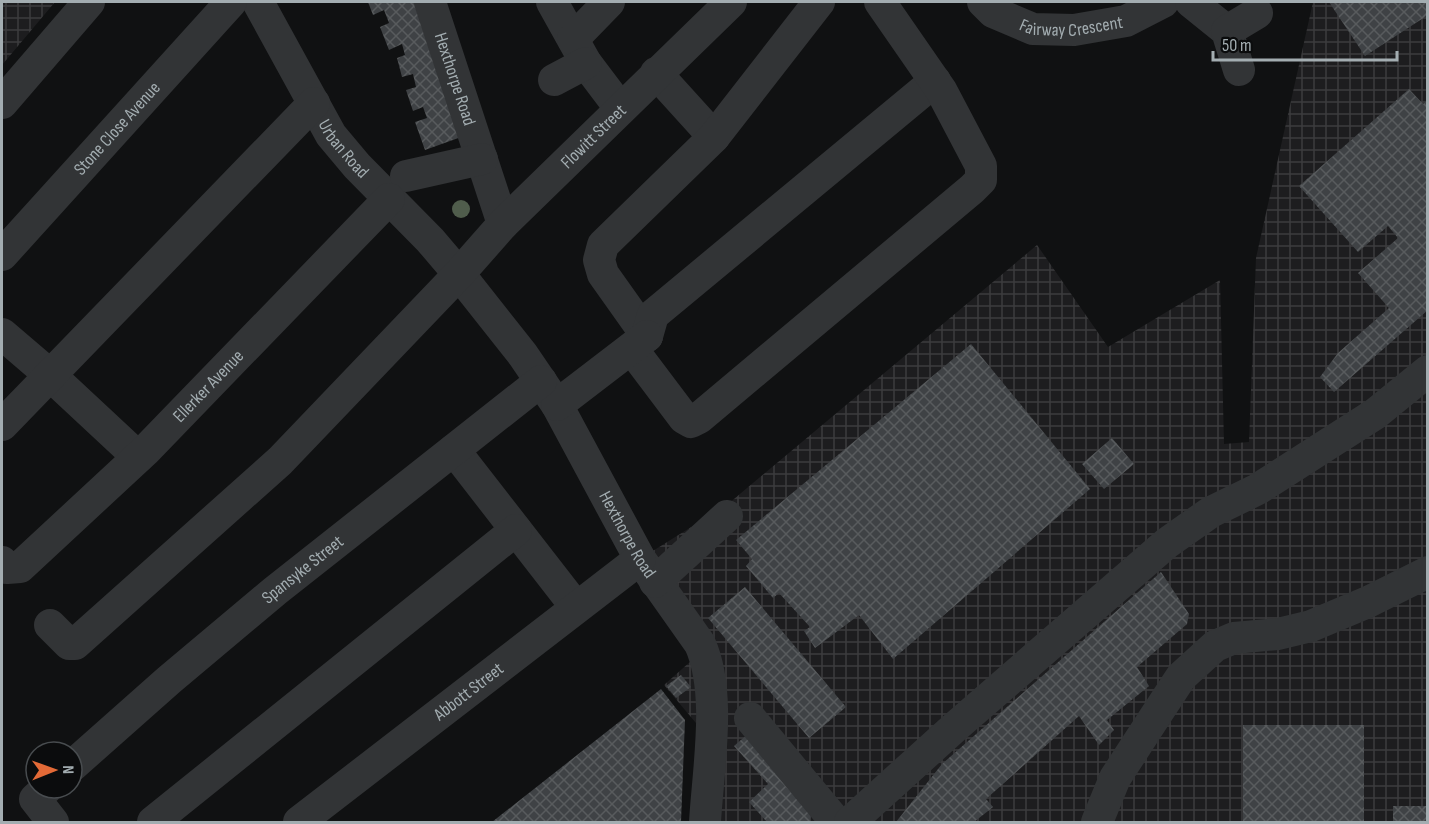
<svg xmlns="http://www.w3.org/2000/svg" width="1429" height="824" viewBox="0 0 1429 824" font-family="'Sofia Sans Condensed',sans-serif">
<defs>
<pattern id="industrial-grid" width="8" height="8" patternUnits="userSpaceOnUse" patternTransform="scale(1.5)"><rect width="8" height="8" fill="#1d1d1f"/><path d="M0 4h8M4 0v8" fill="none" stroke="#3b3b3d"/></pattern>
<pattern id="building-cross-hatch" width="8" height="8" patternUnits="userSpaceOnUse" patternTransform="scale(1.5)"><rect width="8" height="8" fill="#3f4245"/><path d="M0 0l8 8M0 8l8-8" fill="none" stroke="#585b5d"/></pattern>
</defs>
<rect width="100%" height="100%" fill="#101112"/>
<path fill="url(#industrial-grid)" d="M2,2H55L2,65Z
M1313,2H1427V822H700L701,729L664,685L691,661L640,559L728,504L1037,245L1108,347L1220,280L1224,444L1249,442L1256,258Z"/>
<path fill="url(#building-cross-hatch)" d="M368,2H416L464,136L425,150L415,122L427,118L423,107L413,111L406,90L416,87L413,74L402,77L397,58L405,55L402,44L389,50L380,27L389,23L384,10L373,15Z
M1329,2H1428V15L1365,56Z
M1409,89L1423,104L1428,100V310L1334,392L1320,377L1338,353L1389,308L1358,273L1398,238L1388,226L1358,252L1299,186Z
M971,344L1090,489L893,659L859,615L815,648L804,631L810,627L779,593L773,598L746,566L752,559L736,540Z
M1112,438L1134,464L1104,489L1082,464Z
M1161,572L1189,614L1187,624L1137,667L1149,686L1107,720L1114,730L1099,745L1079,716L986,799L993,807L974,822H896L942,764Z
M745,587L846,707L809,738L708,618Z
M681,675L691,687L676,698L666,686Z
M661,689L685,720L681,822H577L576,821L573,822H492Z
M1243,725H1364V822H1243Z
M749,733L811,813L810,822H767L749,802L768,784L734,746Z
M1393,806H1428V822H1393Z"/>
<g fill="none" stroke-linecap="round" stroke-linejoin="round">
<g stroke="#323436" stroke-width="32">
<path id="s1" d="M258,2L331,135L357,166L430,240L459,274L523,355L557,405L640,559L700,644C722,693 708,769 705,822"/>
<path id="s2" d="M430,2L503,224"/>
<path d="M552,2L586,63L620,108"/>
<path id="s3" d="M983,2L993,12L1033,29L1074,30L1126,21L1163,2"/>
<path d="M1191,2L1227,31L1239,70"/>
<path d="M1227,31L1257,13"/>
<path d="M573,39L609,2"/>
<path d="M656,73L714,137"/>
<path d="M554,80L586,63"/>
<path d="M2,103L89,2"/>
<path d="M406,176L482,159"/>
<path id="s4" d="M2,255L231,2"/>
<path d="M2,334L50,375L138,457"/>
<path d="M647,336L603,274L599,260L603,245L714,137L819,2"/>
<path d="M647,336L653,315L935,81"/>
<path d="M632,349L684,418L691,422L699,418L972,189L981,180V166L941,90L880,2"/>
<path d="M557,405L647,336"/>
<path d="M2,425L314,103"/>
<path d="M454,450L576,607"/>
<path id="s5" d="M2,562L7,568L20,567L145,451L389,199"/>
<path d="M655,582L727,516"/>
<path id="s6" d="M50,625L69,644H75L280,461L459,274L503,224L731,2"/>
<path d="M750,718L836,822"/>
<path id="s7" d="M72,766L169,680L275,591L541,381"/>
<path d="M47,788L35,799L53,822"/>
<path d="M153,822L516,530"/>
<path id="s8" d="M299,822L640,559"/>
<path d="M850,822L955,727L1167,543L1211,512L1258,489L1375,414L1428,371"/>
<path d="M1097,822L1115,778L1158,712L1181,677L1215,646L1234,638L1278,634L1311,626L1368,602L1428,572"/>
</g>
</g>
<circle fill="#505d4c" cx="461" cy="209" r="9"/>
<g text-anchor="middle" stroke-width="6" stroke-linejoin="round" paint-order="stroke">
<g font-size="18" fill="#a3adb1" stroke="#0b0c0d">
<text dy="6" stroke="none"><textPath href="#s3" startOffset="96">Fairway Crescent</textPath></text>
<text dy="6" stroke="none"><textPath href="#s2" startOffset="81">Hexthorpe Road</textPath></text>
<text dy="6" stroke="none"><textPath href="#s4" startOffset="171">Stone Close Avenue</textPath></text>
<text dy="6" stroke="none"><textPath href="#s6" startOffset="759">Flowitt Street</textPath></text>
<text dy="6" stroke="none"><textPath href="#s1" startOffset="170">Urban Road</textPath></text>
<text dy="6" stroke="none"><textPath href="#s5" startOffset="282">Ellerker Avenue</textPath></text>
<text dy="6" stroke="none"><textPath href="#s1" startOffset="652">Hexthorpe Road</textPath></text>
<text dy="6" stroke="none"><textPath href="#s7" startOffset="303">Spansyke Street</textPath></text>
<text dy="6" stroke="none"><textPath href="#s8" startOffset="214">Abbott Street</textPath></text>
</g>
</g>
<rect width="1429" height="824" fill="none" stroke="#a3adb1" stroke-width="6"/>
<g transform="translate(54 770) rotate(89)"><circle r="28" fill="#0b0c0d" stroke="#484c4f" stroke-width="1.5"/>
<path d="M0-4.5L10 22L0 15L-10 22Z" fill="#e36a37"/>
<text y="-9" font-size="16" font-weight="bold" text-anchor="middle" fill="#a3adb1">N</text>
</g>
<path d="M1213 51v9h184v-9" fill="none" stroke="#a3adb1" stroke-width="3"/>
<text x="1222" y="51" font-size="18" fill="#a3adb1" stroke="#0b0c0d" stroke-width="4.5" paint-order="stroke">50 m</text>
</svg>
